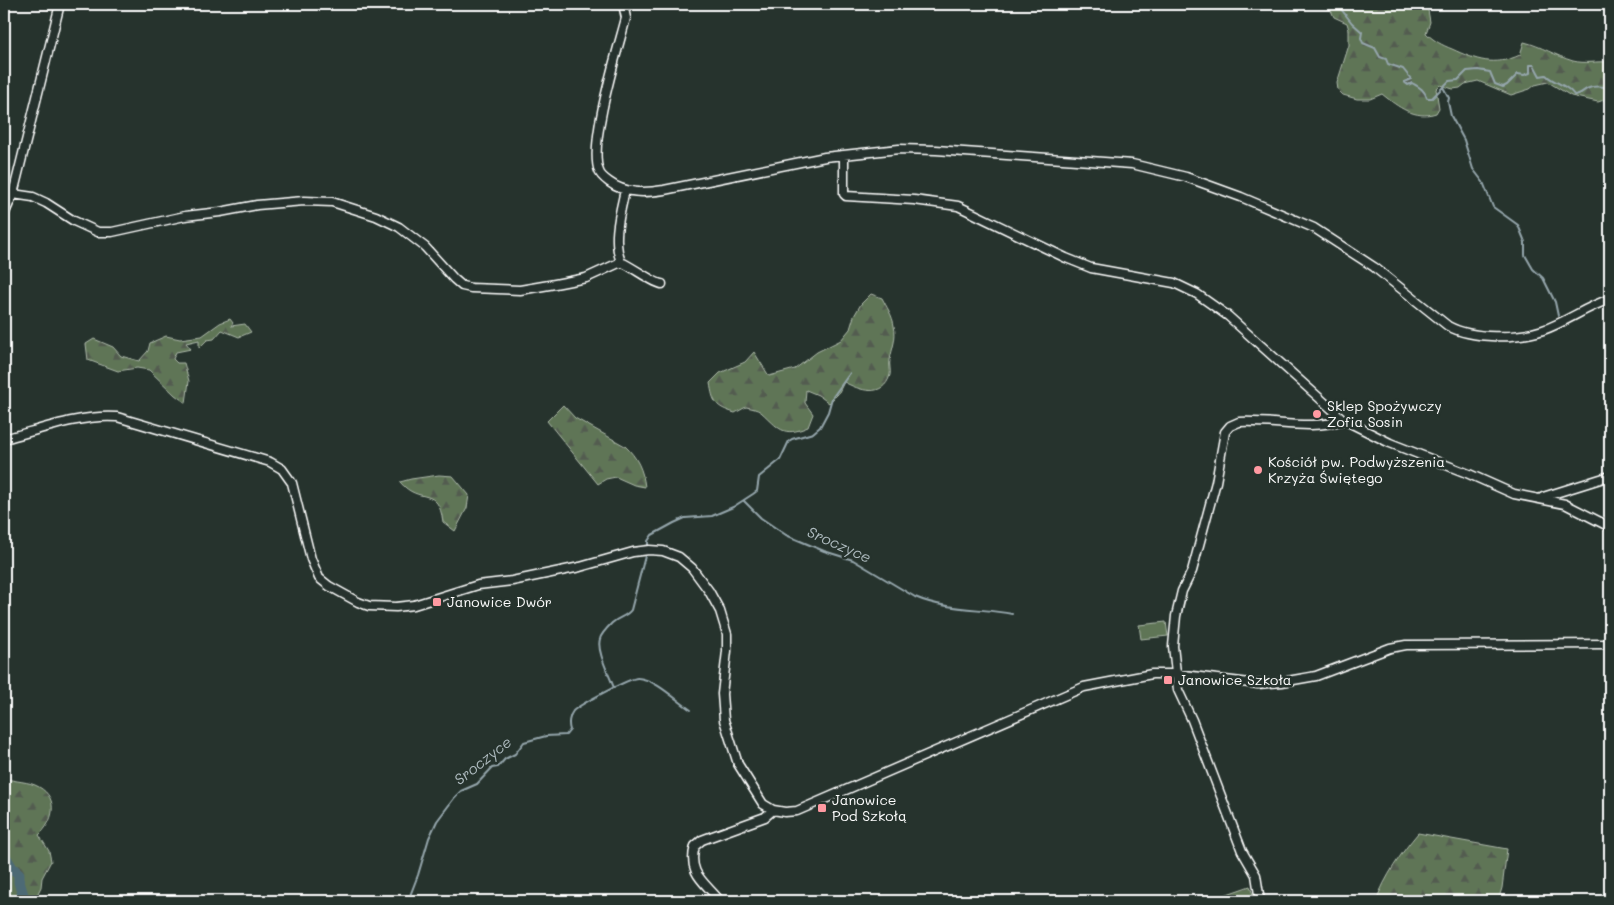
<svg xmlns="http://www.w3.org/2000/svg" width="1614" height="905" viewBox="0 0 1614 905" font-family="Mali,sans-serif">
<defs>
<pattern id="forest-firs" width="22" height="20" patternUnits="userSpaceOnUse" patternTransform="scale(1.25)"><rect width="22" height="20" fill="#5e7457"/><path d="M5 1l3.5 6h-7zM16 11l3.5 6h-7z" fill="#535c50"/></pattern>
<pattern id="cemetery-stones" width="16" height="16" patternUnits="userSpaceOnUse" patternTransform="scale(1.25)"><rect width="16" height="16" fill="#5e7457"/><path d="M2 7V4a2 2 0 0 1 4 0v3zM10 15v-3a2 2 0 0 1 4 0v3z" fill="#535c50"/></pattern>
</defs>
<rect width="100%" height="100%" fill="#26332d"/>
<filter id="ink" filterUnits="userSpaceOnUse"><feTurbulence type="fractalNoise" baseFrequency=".02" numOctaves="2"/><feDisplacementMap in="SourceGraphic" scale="10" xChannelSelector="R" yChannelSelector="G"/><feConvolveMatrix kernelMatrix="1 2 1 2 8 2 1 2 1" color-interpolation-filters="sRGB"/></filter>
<g filter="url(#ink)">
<path fill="url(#forest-firs)" stroke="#aebaab" d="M1328,4H1421L1428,10L1430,22L1426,33C1434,41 1442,45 1452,49C1476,60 1494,67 1520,55L1524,42C1541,46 1556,56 1573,61C1585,64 1597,61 1609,62L1610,101L1604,100L1598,102L1571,96L1548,82L1535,85L1530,89L1511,95L1478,81L1465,84L1460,88L1453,89L1440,85L1436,89L1439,108L1436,113C1415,120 1398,107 1382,94L1370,99H1357L1343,95L1338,90L1337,83L1349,45V30L1347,23L1334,17Z
M871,294L882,298C886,306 893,316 894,326C897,338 892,348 890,360C889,365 891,371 890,375C883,399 859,390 844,382L838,394L829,403L818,395L806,390L805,403L813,414L808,427C782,438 779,428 761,412C757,409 751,408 746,407L735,413C715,407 713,402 710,383L720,373L745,362L754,352L769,376L795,369L817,352L841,340L850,329L854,316L861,304Z
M230,319L233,323L231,326L245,324L251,332L239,337L222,330L214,339L207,340L199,348V340L186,343L191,349L176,352L173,359L177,363H184L189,381L186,403L175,395L149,370L137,368L118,371L88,360L86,344L94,339L113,347L121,356L139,361L148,351L150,343L166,336L180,339L202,336L220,323Z
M563,405L575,418L625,446C637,457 643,470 645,487L634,485L616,477L606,479L598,484L547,421Z
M439,475L453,476L469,495L467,508L455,531L443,522C438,484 420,506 400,482L411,479Z
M4,778C15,782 29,781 39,787C60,799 53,822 39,835L49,851L51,861L42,878L41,887L34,901H4Z
M1418,833L1507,849L1502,888L1498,901H1376C1385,877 1401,853 1418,833Z"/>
<path fill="url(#cemetery-stones)" stroke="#aebaab" d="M1250,886L1255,901H1207Z"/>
<path fill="#5e7457" stroke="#aebaab" d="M1166,622L1168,636L1141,639L1139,625Z"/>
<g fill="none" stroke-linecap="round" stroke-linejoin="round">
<path stroke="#95a6ac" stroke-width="2" d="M1337,4L1352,23L1362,32L1361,38L1363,43L1375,48L1380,57L1386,59L1388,64L1403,69L1411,79L1404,82L1408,85L1412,83C1419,87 1424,89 1427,98H1432L1449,81L1458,80L1467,71L1478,70L1490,72L1495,84L1503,87L1507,85L1518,74L1524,75L1530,73V65H1534L1540,76L1546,75C1555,84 1567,84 1574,95C1581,95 1583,90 1589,88C1596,85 1604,87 1610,88
M1443,87L1449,98L1448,102L1451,116L1464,140L1473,169L1483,182L1493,207L1518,225L1525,242V255L1533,269L1543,278L1555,302L1558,316
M744,501L761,518L786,535L824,551L853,560L915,597C945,610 981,608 1012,614
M648,547V541L652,535L674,523L685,518L712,516L733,507L753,494L757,491L759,477L780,460L789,441L792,439L813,433L820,427L828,412L832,398L850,373
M614,688C610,676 596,651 600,639C601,634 609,626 612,623C618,617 626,617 631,610L645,556
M408,901L418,875L429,838L437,821L455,797L461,791L477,784L492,768L498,767L505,759L515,754L524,742L546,736L566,735L570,730C568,724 569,716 573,711C579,705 631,677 638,678C655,679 676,700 691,710"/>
<path stroke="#4e6b74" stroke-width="11" d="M4,855L12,868L19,874V882L25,901"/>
<defs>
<path id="minor" d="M623,4L626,18C618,49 588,144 599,171C600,175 605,179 609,182C625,194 645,193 664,190L825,157L899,149L936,150L1132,164L1186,177L1241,197L1314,228L1374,267L1448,326C1472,339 1517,339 1543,330C1566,322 1586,307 1610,299
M844,155V194L846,196L914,200L958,206L1066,258L1091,268L1174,283L1197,294L1228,316L1344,420L1390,443L1469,474L1514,494L1565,504L1610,527
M625,190C620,213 612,240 621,262C631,266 655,284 662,284
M13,194L33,197L46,203L74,221L98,232H112L185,216L220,212L257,205L304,201L332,202L376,216L399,227L425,247L454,279L462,286L471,288L520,290L555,284L586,278L621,262
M4,215L13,194L60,4
M4,439C39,430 81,414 117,417L270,462L282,469L292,483L311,559L319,578L329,586L358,602L369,606L396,607L414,605L478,585L512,581L580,567L633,552L649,550L663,551L679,557L692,568L709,591L720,611L727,634V651L722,694L724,720L738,764L763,804L773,810L785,812L797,811L1084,687L1152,674H1176L1258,684L1282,682L1316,676L1390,648L1406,645L1610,644
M1543,497L1610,476
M720,901C705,882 687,874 695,846L702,840L710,837L765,817L773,810
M1260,901L1256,875L1242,851L1192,720L1178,690L1173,646L1176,616L1182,591L1192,571L1216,482L1225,432L1230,426L1239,422C1275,420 1309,431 1344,420"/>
</defs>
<use href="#minor" stroke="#fff" stroke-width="11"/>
<use href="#minor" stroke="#26332d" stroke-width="8"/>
</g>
</g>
<g fill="#ff9aa2" stroke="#26332d" stroke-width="2">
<circle cx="1317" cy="414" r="5"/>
<circle cx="1258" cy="470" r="5"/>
<rect x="432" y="597" width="10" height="10" rx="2.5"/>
<rect x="1163" y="675" width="10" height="10" rx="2.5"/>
<rect x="817" y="803" width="10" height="10" rx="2.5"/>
</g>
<g text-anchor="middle" stroke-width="5" stroke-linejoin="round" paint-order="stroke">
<g font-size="14" fill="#fff" stroke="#26332d" text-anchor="start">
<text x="1327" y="411">Sklep Spożywczy<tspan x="1327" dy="16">Zofia Sosin</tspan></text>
<text x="1268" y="467">Kościół pw. Podwyższenia<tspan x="1268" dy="16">Krzyża Świętego</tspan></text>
<text x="447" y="607">Janowice Dwór</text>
<text x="1178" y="685">Janowice Szkoła</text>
<text x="832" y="805">Janowice<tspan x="832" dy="16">Pod Szkołą</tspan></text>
</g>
<g font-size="15" font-style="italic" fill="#afbcc0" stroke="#26332d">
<text transform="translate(839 545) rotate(24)" y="5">Sroczyce</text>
<text transform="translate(483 761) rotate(-38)" y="5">Sroczyce</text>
</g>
</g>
<rect width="1614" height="905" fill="none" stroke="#26332d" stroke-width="20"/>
<rect x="10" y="10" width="1594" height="885" fill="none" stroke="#fff" stroke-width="2" filter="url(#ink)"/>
</svg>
